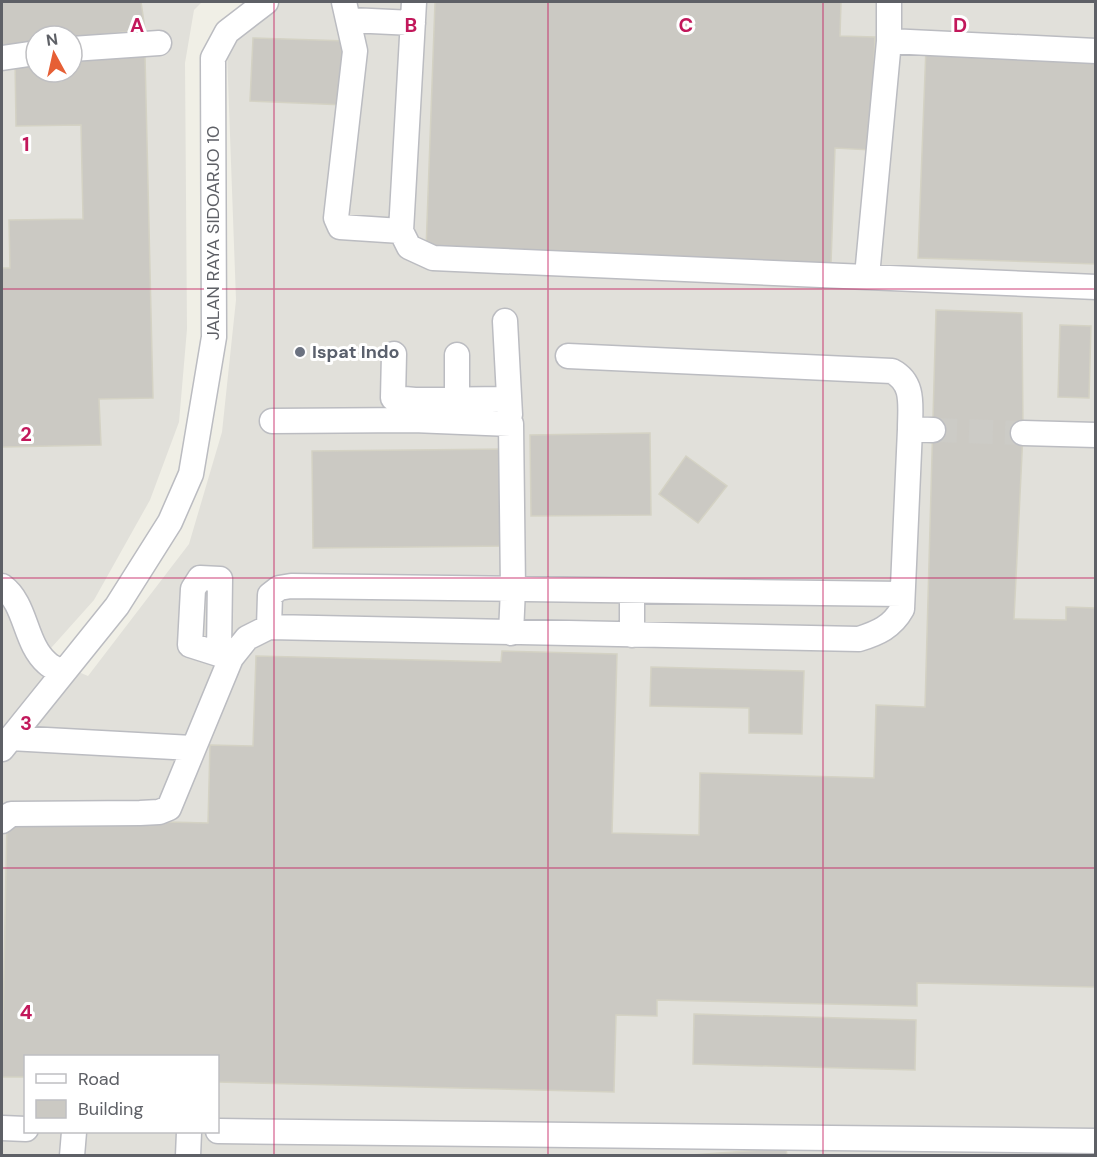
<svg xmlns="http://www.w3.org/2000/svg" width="1097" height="1157" viewBox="0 0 1097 1157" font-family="'DM Sans',sans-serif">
<rect width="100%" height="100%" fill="#f0efe6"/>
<path fill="#e1e0da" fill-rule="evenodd" d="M2,2H202L194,10L185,63L187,329L179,422L150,500L94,600L43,657L88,676L189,544L222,432L236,300L227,52L240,31L281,2H1095V1155L2,1156ZM36,36H72V72H36ZM26,1056H218V1132H26Z"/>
<path fill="#cbc9c3" stroke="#d4d2c4" stroke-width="1.5" d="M2,2H141L145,29L72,39V36H36V44L2,49Z
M435,2H841L840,36L875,37L871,150L835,148L831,264L426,250Z
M253,38L348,41L345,105L250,101Z
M926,47L1096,53V264L918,258Z
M145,56L153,398L99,399L101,445L2,447V268H10L9,220L83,219L81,125L16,126L15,59L36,58V72H72V58Z
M936,310L1022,313L1023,433L1014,619L1066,620V607L1096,608V987L917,983V1006L657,1000V1016L616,1015L614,1092L218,1082V1056H26V1077H2L7,818L208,823L210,745L253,746L256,656L501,662L502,651L617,654L612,833L699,835L700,773L874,778L876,705L925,707Z
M1060,325L1091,326L1089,398L1058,397Z
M650,433L651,515L531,516L530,435Z
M507,449L508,546L313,548L312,451Z
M686,456L727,486L698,523L659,494Z
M651,667L804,671L802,734L749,733V708L650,706Z
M694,1014L916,1020L915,1070L693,1064Z
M786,1148L787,1156H678Z"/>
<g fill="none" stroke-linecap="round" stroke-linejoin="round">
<path stroke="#cccbc6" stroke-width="24" stroke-dasharray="24 12" stroke-linecap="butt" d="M933,430L1023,433"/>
<defs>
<path id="minor" d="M344,2L355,51L336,218L340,227L401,231L409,247L433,258L1096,287
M889,2V41L1096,51
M350,20L413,23
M72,49L159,43
M2,58L36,53
M401,231L414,2
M867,276L889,41
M505,321L510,415
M394,354L393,398L415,400
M568,356L892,371C915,383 910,406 910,429L933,430
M457,400V355
M413,420L415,400L508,399
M272,421L413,420L511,424L513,589L511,633
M1023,433L1096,435
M2,586C27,604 24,643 47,663C51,667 58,670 63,673
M632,591V635
M269,627L270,595L279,588L291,586L902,594
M219,653L220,579L200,578L193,589L190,645L231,658
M10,738L192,748
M2,749L117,606L170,522L191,474L214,337L213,58L227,32L266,2
M2,821L11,814L140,813L159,812L169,808L231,658L247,638L269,627L859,639C878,633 892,627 902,609L910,429
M2,1128L26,1129
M218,1131L1096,1141
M72,1156L74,1132
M188,1156L189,1132"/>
</defs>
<use href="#minor" stroke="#bbbcc1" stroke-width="27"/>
<use href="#minor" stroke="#fff" stroke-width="24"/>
</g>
<path fill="none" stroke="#c2185b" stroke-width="1.5" stroke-opacity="0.55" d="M274,2V1156M548,2V1156M823,2V1156M2,289H1096M2,578H1096M2,868H1096"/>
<circle fill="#6b7280" stroke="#fff" stroke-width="2" cx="300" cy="352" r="6"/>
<g text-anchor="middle" stroke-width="6" stroke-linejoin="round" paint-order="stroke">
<g font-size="18" fill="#5e6066" stroke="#fff">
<text transform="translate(213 233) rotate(-90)" y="6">JALAN RAYA SIDOARJO 10</text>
</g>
<g font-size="18" font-weight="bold" fill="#5b616d" stroke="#fff" text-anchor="start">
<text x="312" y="358">Ispat Indo</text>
</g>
</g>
<g font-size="20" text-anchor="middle" font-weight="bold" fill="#c2185b" stroke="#fff" stroke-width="6" stroke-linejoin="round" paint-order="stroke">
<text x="137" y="32">A</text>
<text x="411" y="32">B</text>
<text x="686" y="32">C</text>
<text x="960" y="32">D</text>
<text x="26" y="151">1</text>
<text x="26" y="441">2</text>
<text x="26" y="730">3</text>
<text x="26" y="1019">4</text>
</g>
<rect width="1097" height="1157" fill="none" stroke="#5e6066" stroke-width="6"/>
<rect x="24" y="1055" width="195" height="78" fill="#ffffff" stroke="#bfbfc2" stroke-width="1.5"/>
<rect x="36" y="1074" width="30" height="9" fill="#ffffff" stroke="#bfbfc2" stroke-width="1.5"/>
<text x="78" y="1085" font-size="18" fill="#5e6066">Road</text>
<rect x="36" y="1100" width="30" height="18" fill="#cbc9c3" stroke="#bfbfc2" stroke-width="1.5"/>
<text x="78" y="1115" font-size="18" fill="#5e6066">Building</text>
<g transform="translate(54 54) rotate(352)"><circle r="28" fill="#ffffff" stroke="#bfbfc2" stroke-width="1.5"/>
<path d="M0-4.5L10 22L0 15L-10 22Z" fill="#e65f35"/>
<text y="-9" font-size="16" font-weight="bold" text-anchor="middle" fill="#5e6066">N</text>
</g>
</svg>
